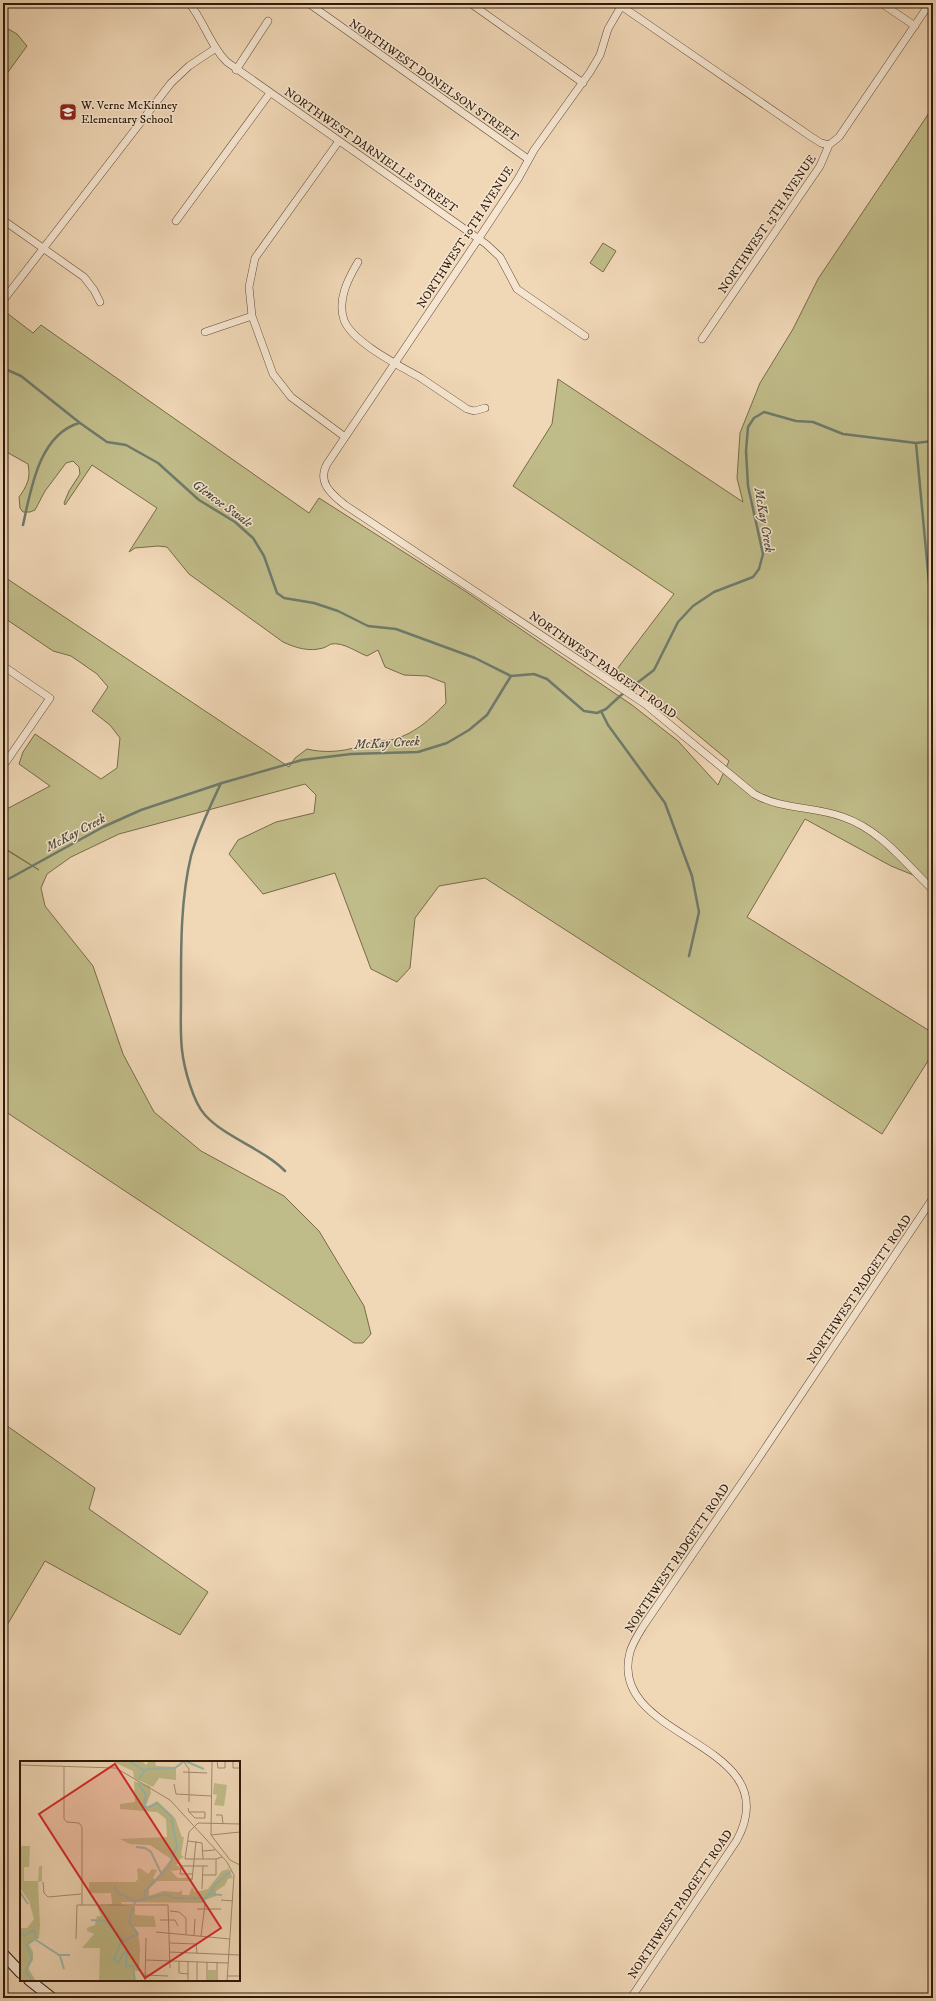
<svg xmlns="http://www.w3.org/2000/svg" width="936" height="2001" viewBox="0 0 936 2001" font-family="'IM FELL DW Pica',serif">
<rect width="100%" height="100%" fill="#f0d7b6"/>
<filter id="stains"><feTurbulence type="fractalNoise" baseFrequency=".005" numOctaves="4"/><feColorMatrix values="0 0 0 0 .2 0 0 0 0 .09 0 0 0 0 .02 0 0 0 .5 -.17"/></filter>
<radialGradient id="worn" r=".72"><stop offset=".6" stop-color="#630" stop-opacity="0"/><stop offset="1" stop-color="#630" stop-opacity=".3"/></radialGradient>
<path fill="#c0bc89" stroke="#786b49" d="M3,26L17,34L27,46L3,79Z
M933,107V883L891,866L805,819L747,917L933,1033V1053L882,1134L485,878L439,886L415,918L410,968L397,982L371,969L335,873L263,894L229,854L238,840L276,822L314,813L316,795L305,784L119,834L71,857L47,874L41,888L45,906L93,966L123,1054L154,1112L201,1151L284,1196L319,1231L364,1306L371,1334L363,1343H354L3,1110V848L39,870L3,847V811L50,786L19,764L23,752L35,734L101,779L117,768L120,738L110,725L92,711L108,687L97,674L71,656L53,651L3,617V576L289,767L295,758L307,749C323,753 341,752 357,747C361,745 366,742 371,741C377,740 384,741 390,740C412,736 431,719 446,703L445,683L427,676L404,675L385,667L378,650L367,656C356,652 344,642 331,644C329,645 326,647 323,648C309,652 296,648 283,642L189,574L167,547L158,546L135,548L129,552L157,508L92,465L65,505L64,503L69,491L80,474L79,467L73,461L66,463L45,491L35,510L30,512H23L20,508L19,497C27,486 31,478 28,464L3,450V310L33,333L41,325L309,513L319,498L465,591L632,705L678,741L718,785L729,761L645,691L614,673L674,594L513,486L552,424L558,379L743,502L737,478L740,433L760,383L793,329L818,279Z
M603,243L616,251L603,272L590,263Z
M3,1423L95,1488L89,1509L208,1592L180,1635L45,1561L3,1632Z"/>
<g fill="none" stroke-linecap="round" stroke-linejoin="round">
<path stroke="#6f7a6c" stroke-width="2.5" d="M3,368L21,376L80,423L107,442L126,445L158,463L199,500L235,522L253,538L264,556L277,593L284,598L314,603L338,611L368,626L396,629L475,658L511,676
M916,443L933,626
M23,525C31,489 39,435 79,423
M601,711L608,725L665,803L692,876L699,912L689,956
M221,783C210,807 198,831 191,856C180,902 181,952 181,999C181,1015 180,1033 182,1050C184,1068 193,1102 205,1115C226,1138 262,1148 285,1171
M3,882L103,827L141,810L222,783L302,760L351,754L418,752L447,743L469,730L487,715L511,676L534,674L547,679L584,711L597,713L606,709L620,696L654,670L678,622L693,606L714,592L753,577L759,569L763,554L748,486L746,451L748,427L754,418L764,412L796,421L813,422L843,434L916,443L933,441"/>
<defs>
<path id="street" d="M189,3C204,21 211,47 227,62L486,244L500,257L517,289L585,336
M308,3L528,159
M470,3L583,83
M617,3L810,136L821,143L829,145
M623,3L608,29L600,55L590,72L534,150L518,179L479,238L327,464C317,482 331,494 345,505L645,704L754,794C782,810 814,806 843,817C881,830 905,863 933,890
M881,3L915,26
M236,70L268,21
M339,141L255,258L249,287L252,316L273,374L291,397L345,437
M3,220L84,277L94,290L100,302
M176,221L270,93
M358,262C348,279 337,300 344,320C352,342 400,366 421,378C436,388 452,399 467,409L474,411L485,408
M5,298L171,83L189,66L216,48
M205,332L252,316
M702,339L820,166L829,145L839,137L930,3
M3,666L50,698L6,762L3,760
M631,1998L737,1840C790,1740 606,1741 630,1652C633,1642 639,1633 644,1625L756,1462L933,1198"/>
<path id="secondary" d="M3,1954L21,1973
M29,1980L52,1998"/>
</defs>
<use href="#street" stroke="#5f4934" stroke-width="8"/>
<use href="#secondary" stroke="#2f1a09" stroke-width="12"/>
<use href="#street" stroke="#f5e5d0" stroke-width="7"/>
<use href="#secondary" stroke="#f5e5d0" stroke-width="10"/>
</g>
<defs>
<symbol id="school-square" viewBox="-11 -11 22 22"><rect x="-9" y="-9" width="18" height="18" rx="4" fill="#8f2418" stroke="#f5e5d0"/><path d="M0-5L7-2L0 1L-7-2ZM-4 1L0 2.5L4 1V4Q0 6-4 4Z" fill="#fff"/></symbol>
</defs>
<g fill-rule="evenodd">
<use href="#school-square" x="58" y="102" width="20" height="20"/>
</g>
<g text-anchor="middle" stroke-width="3" stroke-linejoin="round" paint-order="stroke">
<g font-size="12" fill="#2f1a09" stroke="#f5e5d0">
<text transform="translate(434 80) rotate(35)" y="4">NORTHWEST DONELSON STREET</text>
<text transform="translate(371 150) rotate(35)" y="4">NORTHWEST DARNIELLE STREET</text>
<text transform="translate(767 224) rotate(-56)" y="4">NORTHWEST 13TH AVENUE</text>
<text transform="translate(465 237) rotate(-57)" y="4">NORTHWEST 10TH AVENUE</text>
<text transform="translate(603 665) rotate(35)" y="4">NORTHWEST PADGETT ROAD</text>
<text transform="translate(859 1289) rotate(-56)" y="4">NORTHWEST PADGETT ROAD</text>
<text transform="translate(677 1558) rotate(-56)" y="4">NORTHWEST PADGETT ROAD</text>
<text transform="translate(680 1904) rotate(-56)" y="4">NORTHWEST PADGETT ROAD</text>
</g>
<g font-size="12" fill="#2f1a09" stroke="#f5e5d0" text-anchor="start">
<text x="81" y="109">W. Verne McKinney<tspan x="81" dy="14">Elementary School</tspan></text>
</g>
<g font-size="13" font-style="italic" fill="#4f4a3b" stroke="#f5e5d0">
<text transform="translate(223 503) rotate(36)" y="5">Glencoe Swale</text>
<text transform="translate(765 520) rotate(80)" y="5">McKay Creek</text>
<text transform="translate(387 742) rotate(-3)" y="5">McKay Creek</text>
<text transform="translate(75 832) rotate(-28)" y="5">McKay Creek</text>
</g>
</g>
<g transform="translate(20 1761)">
<rect width="220" height="220" fill="#f0d7b6"/>
<path d="M91,0H122L126,4L129,0H135L136,5L156,6V19L139,17L133,26L114,17L113,10ZM114,20L130,25L131,32L126,44L128,46L137,40L155,57L162,76H164L161,94L164,96L160,98L156,105H159L160,109L151,110L158,117H172V120H137L129,128V135L143,130L159,131L162,129V134H169L172,126L175,131L188,128L202,110L208,108L207,104L213,117L208,118L205,124L196,130V135L185,139V142L101,141L102,144L115,145V154L134,155L136,166H114L118,171L120,188L119,210H114L115,220H79L80,187H62L74,173L67,170V167L75,164L77,155H81L77,145L92,143L91,132H69V121H115L118,118L117,108L120,107L128,113L132,108L137,109L133,117L135,119L151,98L130,84L110,83L100,78L147,76L146,58L137,51L100,48V43L115,41ZM194,22L207,24L204,45L194,44L197,34L193,33ZM0,85H10L9,106H4V120H18L19,105H22V120L18,121L20,164L19,177L9,183L13,191V199L8,207L16,220H0V167H7L14,158L9,140L0,127ZM188,209H196V220H188Z" fill="#c0bc89"/>
<path fill="none" stroke="#9abaae" stroke-width="2" d="M109,0L124,10M165,0L184,8M126,8L155,7L163,1M118,19L126,8M118,22L126,34L124,44L127,47L137,42L151,55L157,86L149,105L125,130L124,138M116,86L125,87L131,91L142,114M94,125L98,132L114,140M0,131L8,143M189,133L202,134M114,143L116,140L146,133L154,137H186L196,123L211,110M113,146L109,161L118,173L101,181L94,198L98,202L104,191L107,190L106,205H113L115,220M71,159L85,160L103,179M0,170L4,175L14,169L16,178M16,179L39,194H50M40,195L44,208M12,220L6,210L12,196L6,184L15,178"/>
<path fill="none" stroke="#a38b71" stroke-width="1" d="M163,0L169,8V41M192,0L191,74L210,99L220,104M197,0L198,7H205V0M213,0V7H220M0,4L96,7L150,39L207,101L214,114L207,220M44,6V58L47,61L59,62L62,66V144M163,11L187,12M154,23L156,33L191,35M168,47L169,51L175,57H185V51H169M196,54H202L203,63M191,74L220,71M168,80L182,82L183,98M183,90L195,89M202,96L196,98H165L169,71L178,62L220,63M172,113H160L161,105H188M183,114H196V98M172,119L176,80M23,121L24,132L28,136L61,133M182,128L183,105M201,139L213,140M177,148H201M150,150L159,151L166,157V173M140,159H155L158,165M136,171L210,178M174,174L175,158M181,175L185,143M56,178L57,144H148L150,207M150,182L176,183L177,192M149,191L220,194M126,199L208,202M159,200V212L168,213M125,214L148,215M207,215H220M125,220L126,177M168,220V200M177,220V201M187,220V201M197,220V201"/>
<path fill="#d62828" fill-opacity="0.15" stroke="#d62828" stroke-width="2" d="M95,3L201,167L125,217L19,53Z"/>
<rect width="220" height="220" fill="none" stroke="#2f1a09" stroke-width="2"/>
</g>
<rect width="936" height="2001" fill="none" stroke="#f0d7b6" stroke-width="16"/>
<rect x="4" y="4" width="928" height="1993" fill="none" stroke="#2f1a09" stroke-width="2"/>
<rect x="8" y="8" width="920" height="1985" fill="none" stroke="#2f1a09"/>
<rect width="100%" height="100%" filter="url(#stains)"/>
<rect width="100%" height="100%" fill="url(#worn)"/>
</svg>
